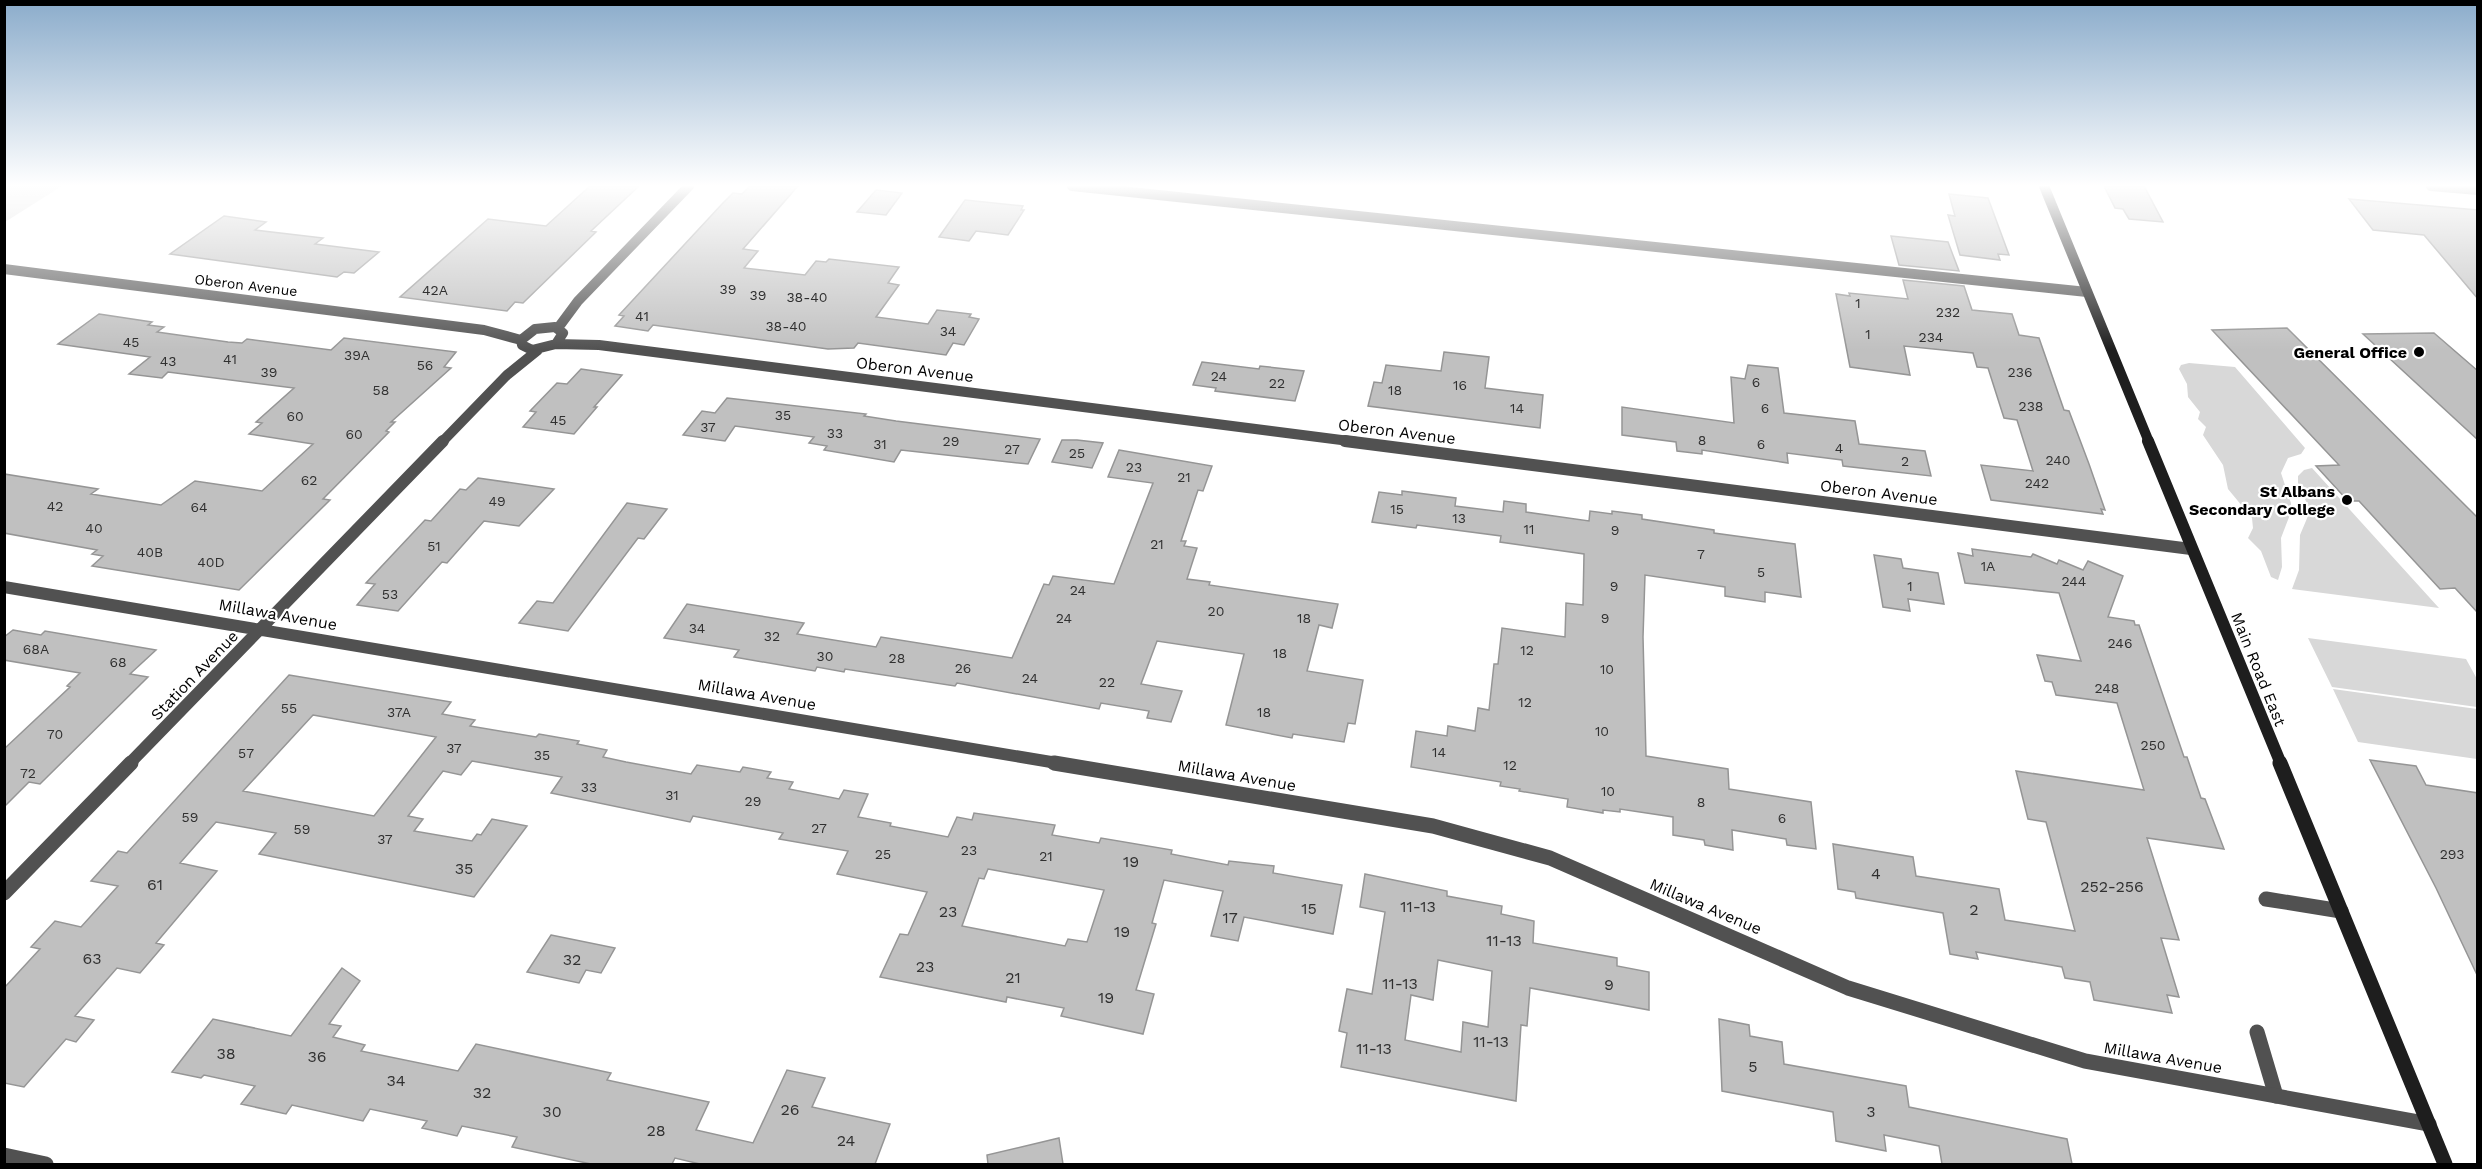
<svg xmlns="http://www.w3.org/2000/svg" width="2482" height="1169" viewBox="0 0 2482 1169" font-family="'Work Sans',sans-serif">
<rect width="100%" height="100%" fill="#fff"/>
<path fill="#d8d8d8" d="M5,186H62L5,222Z
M2189,363L2235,367L2305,448L2301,454L2288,458L2281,473L2291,503V512L2281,538L2282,567L2278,580L2271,577L2261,551L2248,538L2253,528L2252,518L2228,489L2223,465L2203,435L2206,427L2198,419L2200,412L2188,397L2187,384L2179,369L2181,365Z
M2312,468L2439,608L2292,589L2299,570L2300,535L2308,516V506L2298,483V476L2304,470Z
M2308,638L2466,659L2477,679V707L2332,687Z
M2333,689L2477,709V759L2358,742Z"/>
<path fill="#c0c0c0" stroke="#959595" stroke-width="1.5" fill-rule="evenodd" d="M590,186H639L591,231L596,232L523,303L515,302L507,311L400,297L488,219L546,226Z
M750,186H798L743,249L758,251L744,268L805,275L816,261L826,262L829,259L899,267L888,283L899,285L876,317L928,324L937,310L971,314L969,317L979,319L964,345L953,343L946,355L858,343L854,348L828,349L653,325L648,331L615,326L624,316L619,315L722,204L733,193L742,194Z
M2104,186H2144L2163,222L2129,219L2123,209L2115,208Z
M876,190L902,193L886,215L857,212Z
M1949,194L1988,198L2009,255L1998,254L2000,260L1960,255L1948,215L1955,216Z
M2349,199L2478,210V299L2424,235L2373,230Z
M965,200L1023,206L1021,210H1024L1008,235L976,231L969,241L939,237Z
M224,216L266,222L255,230L323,238L315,244L379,252L354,273L344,272L337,277L170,254Z
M1891,236L1948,242L1959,271L1899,265Z
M1903,280L1964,286L1972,310L2012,314L2019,335L2039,338L2064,410L2069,411L2089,464L2105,510L2101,509L2103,514L1991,500L1981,465L2033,471L2017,420L2004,418L1988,368L1977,367L1973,353L1904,346L1910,375L1850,367L1836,294L1850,296L1849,293L1908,299Z
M99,314L152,322L148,325L164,327L157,332L228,342L242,343L247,339L331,350L344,338L456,352L444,367L451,368L391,422H395L386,431L389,432L323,499L330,500L239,590L92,566L103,556L92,554L97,550L4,533V474L98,489L91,494L161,505L195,481L262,491L313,444L249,434L262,423L256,422L294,388L168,372L162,378L129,374L150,357L58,344Z
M2287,328L2478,518V613L2455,588L2440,589L2359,501H2348L2316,466L2339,465L2212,330Z
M2434,333L2478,371V440L2363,334Z
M1444,352L1489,357L1485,388L1543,395L1540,428L1368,406L1374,382L1382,383L1386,365L1441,371Z
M1202,362L1259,369L1260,366L1304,371L1295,401L1215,391L1216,388L1193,385Z
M1748,365L1778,368L1784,413L1855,421L1859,444L1925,451L1931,476L1843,466L1842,460L1787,453L1788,463L1702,450V454L1677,451L1676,442L1622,435V407L1734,423L1731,377L1745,379Z
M581,369L622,375L594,407H597L574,434L523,427L536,412L530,411L557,383L567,384Z
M727,398L866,414L864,416L896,421L1040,439L1028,464L901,450L894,462L824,450L827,446L809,443L814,437L735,426L725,441L683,435L702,411L715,413Z
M1062,440H1077L1103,443L1092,468L1052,462Z
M1119,450L1212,466L1203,491L1198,490L1181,541H1186L1184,546L1197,548L1187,579L1210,582L1209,585L1338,604L1332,628L1319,625L1307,671L1363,680L1355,724L1348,723L1344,742L1293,734L1292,738L1226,725L1244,654L1157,641L1141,684L1182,691L1171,722L1147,718L1149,711L1101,703L1099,709L957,683L955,686L845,669L844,672L817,667L815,671L734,657L739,650L664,638L687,604L804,623L797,634L876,647L881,637L1012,658L1044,584L1049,585L1053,576L1114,584L1153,483L1108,477Z
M478,478L554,489L519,526L484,521L447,563L442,562L398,611L357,605L375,584L366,583L425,520L431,521L460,489L466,490Z
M1402,491L1456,498L1455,506L1503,512L1504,501L1526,504V512L1589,521L1590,511L1612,514V511L1642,515V519L1714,530V533L1795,544L1801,597L1765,592V602L1725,596V587L1645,575L1643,637L1646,756L1728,769L1729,789L1811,802L1816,849L1787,845L1786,839L1732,830L1733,850L1705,845L1704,840L1673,835V817L1620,809V812L1603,810V813L1567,807L1568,799L1519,791L1520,789L1500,786L1501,782L1411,767L1416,731L1447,736L1448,726L1475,731L1478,708L1489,710L1494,664H1498L1502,628L1565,637L1566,603L1583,605L1584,554L1500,542L1501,536L1417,525L1416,528L1372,522L1379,492L1402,495Z
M627,503L667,509L644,539L638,538L568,631L519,623L537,601L553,603Z
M1972,549L2031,557L2033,554L2057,564L2059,560L2083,570L2088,561L2123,576L2108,617L2134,621L2135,625H2139L2184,757H2187L2201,798L2205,799L2224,849L2147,838L2179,940L2161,938L2179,997L2167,995L2172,1013L2094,1000L2090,982L2065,978L2062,967L1976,952L1978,959L1950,954L1943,913L1856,898L1855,892L1838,889L1833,844L1913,857L1916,876L1999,889L2005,920L2075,931L2046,822L2028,819L2016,771L2144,790L2117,703L2056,695L2052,682L2045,681L2037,655L2081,661L2059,593L1965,583L1958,553L1973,556Z
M1874,555L1901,559L1903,568L1938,573L1944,604L1908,599L1910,611L1883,607Z
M13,630L41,635L45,631L156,650L130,674L148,677L40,784L29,782L4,807V749L70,687L67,686L80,673L4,660V637Z
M289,675L451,702L442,714L475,720L470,726L536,737L539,734L579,741L577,744L607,750L603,757L626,762L691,774L697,765L740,772L743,767L771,772L767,778L793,782L789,789L839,799L844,790L868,794L858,817L891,823L890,826L948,837L957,817L972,820L974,813L1055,825L1052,835L1099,843L1101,838L1172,850L1171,854L1228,865L1229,861L1274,866L1273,873L1342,885L1333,934L1244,917L1238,941L1211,936L1223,891L1164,880L1152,923L1156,924L1136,990L1154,994L1143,1034L1061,1016L1064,1008L1007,997L1006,1002L880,977L900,934L908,935L927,892L837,874L848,851L779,839L783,833L693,816L690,822L551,793L562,777L472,761L461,775L443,771L408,816L423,819L414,831L472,841L477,834L481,835L492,819L527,826L474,897L259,854L276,833L216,822L180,863L217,871L156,943L164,945L140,973L117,968L75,1016L94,1020L76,1042L66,1039L24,1087L4,1083V988L40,949L31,947L55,921L81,927L118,886L91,881L118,851L127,853ZM313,715L436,737L374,816L243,791ZM988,869L1104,890L1087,942L1068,939L1065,946L962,926L979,878L984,879Z
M2370,760L2416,766L2426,785L2478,793V977L2436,888Z
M1365,874L1447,891V896L1502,906L1501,914L1534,921L1533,943L1617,958V966L1649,972V1010L1530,988L1527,1026L1521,1025L1516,1101L1341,1067L1347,1033L1339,1031L1347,989L1372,994L1385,912L1360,907ZM1438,960L1492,971L1488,1027L1463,1022L1461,1052L1405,1040L1411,995L1433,1000Z
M551,935L615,948L601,973L586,970L579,983L527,972Z
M342,968L360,981L329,1024L341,1026L333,1037L365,1045L361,1051L458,1071L476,1044L611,1073L607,1080L709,1102L696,1130L753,1143L787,1070L825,1078L812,1107L890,1124L875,1164H700L675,1158L672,1164H591L512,1147L517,1137L462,1126L457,1136L422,1128L427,1121L370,1109L363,1121L292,1105L286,1114L241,1104L255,1086L204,1075L201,1078L172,1072L213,1019L291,1036Z
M1719,1019L1749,1025L1750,1036L1782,1042L1784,1064L1906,1086L1909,1107L2067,1139L2072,1164H1942L1939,1146L1884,1135L1886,1151L1836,1141L1833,1112L1722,1091Z
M1059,1138L1063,1164H988L987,1155Z"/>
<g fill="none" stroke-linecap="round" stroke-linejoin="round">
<path stroke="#515151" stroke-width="15" d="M2266,899L2341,911
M2257,1032L2276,1096"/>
<path stroke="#515151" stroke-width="10" d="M1072,186L2087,292
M2431,186L2478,190
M4,269L484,330L521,340
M555,327L563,333L556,344L532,350L522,345L521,340L535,329Z
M558,328L578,301L689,186
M556,344L599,345L1357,442
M442,442L507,375L538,350"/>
<path stroke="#515151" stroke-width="12" d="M1345,441L2191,549
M4,587L1063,764
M129,764L443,441"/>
<path stroke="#515151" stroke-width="15" d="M1054,763L1433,826L1550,858L1848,988L2085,1061L2429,1124
M4,893L131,763
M4,1155L46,1164"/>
<path stroke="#1e1e1e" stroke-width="10" d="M2044,186L2149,442"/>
<path stroke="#1e1e1e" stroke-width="12" d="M2148,441L2281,764"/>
<path stroke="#1e1e1e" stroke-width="15" d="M2280,763L2445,1164"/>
</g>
<linearGradient id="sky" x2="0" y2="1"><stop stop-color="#8baccb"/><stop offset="0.53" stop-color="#fff"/><stop offset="1" stop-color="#fff" stop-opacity="0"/></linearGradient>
<rect width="2482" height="350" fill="url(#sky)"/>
<g fill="#000" stroke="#fff" stroke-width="2">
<circle cx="2419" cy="352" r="6"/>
<circle cx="2347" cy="500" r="6"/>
</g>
<g text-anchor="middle" stroke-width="4.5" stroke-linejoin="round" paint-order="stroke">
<g font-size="14" fill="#000" stroke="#fff">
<text transform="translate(246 285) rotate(7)" y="5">Oberon Avenue</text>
</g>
<g font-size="14" fill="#303030">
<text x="728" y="294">39</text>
<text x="435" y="295">42A</text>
<text x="758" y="300">39</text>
<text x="807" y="302">38-40</text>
<text x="1858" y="308">1</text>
<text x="1948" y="317">232</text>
<text x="642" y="321">41</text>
<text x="786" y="331">38-40</text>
<text x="948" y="336">34</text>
<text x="1868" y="339">1</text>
<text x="1931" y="342">234</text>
<text x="131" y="347">45</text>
<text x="357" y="360">39A</text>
<text x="230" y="364">41</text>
<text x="168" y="366">43</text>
<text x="425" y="370">56</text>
<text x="269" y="377">39</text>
<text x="2020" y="377">236</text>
<text x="1219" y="381">24</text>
<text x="1756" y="387">6</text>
<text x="1277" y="388">22</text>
<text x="1460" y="390">16</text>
<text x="381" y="395">58</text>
<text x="1395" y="395">18</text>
<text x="2031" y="411">238</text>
<text x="1517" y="413">14</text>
<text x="1765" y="413">6</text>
<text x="783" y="420">35</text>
<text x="295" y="421">60</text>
<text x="558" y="425">45</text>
<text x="708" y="432">37</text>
<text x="835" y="438">33</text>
<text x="354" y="439">60</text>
<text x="1702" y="445">8</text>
<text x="951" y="446">29</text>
<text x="880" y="449">31</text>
<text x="1761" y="449">6</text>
<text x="1839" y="453">4</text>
<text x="1012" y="454">27</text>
<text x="1077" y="458">25</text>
<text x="2058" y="465">240</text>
<text x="1905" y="466">2</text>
<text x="1134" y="472">23</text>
<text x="1184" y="482">21</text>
<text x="309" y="485">62</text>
<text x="2037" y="488">242</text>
<text x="497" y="506">49</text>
<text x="55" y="511">42</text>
<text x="199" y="512">64</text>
<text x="1397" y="514">15</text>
<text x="1459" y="523">13</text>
<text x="94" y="533">40</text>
<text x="1529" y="534">11</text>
<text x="1615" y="535">9</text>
<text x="1157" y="549">21</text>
<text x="434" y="551">51</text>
<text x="150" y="557">40B</text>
<text x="1701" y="559">7</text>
<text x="211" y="567">40D</text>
<text x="1988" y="571">1A</text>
<text x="1761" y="577">5</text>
<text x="2074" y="586">244</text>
<text x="1614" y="591">9</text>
<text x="1910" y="591">1</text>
<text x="1078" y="595">24</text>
<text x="390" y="599">53</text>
<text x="1216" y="616">20</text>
<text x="1064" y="623">24</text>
<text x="1304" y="623">18</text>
<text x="1605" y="623">9</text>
<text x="697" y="633">34</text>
<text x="772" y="641">32</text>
<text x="2120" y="648">246</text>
<text x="36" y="654">68A</text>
<text x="1527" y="655">12</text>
<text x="1280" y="658">18</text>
<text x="825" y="661">30</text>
<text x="897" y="663">28</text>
<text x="118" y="667">68</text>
<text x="963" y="673">26</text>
<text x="1607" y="674">10</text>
<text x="1030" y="683">24</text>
<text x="1107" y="687">22</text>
<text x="2107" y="693">248</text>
<text x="1525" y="707">12</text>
<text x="289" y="713">55</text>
<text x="399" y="717">37A</text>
<text x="1264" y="717">18</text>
<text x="1602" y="736">10</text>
<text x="55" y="739">70</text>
<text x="2153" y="750">250</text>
<text x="454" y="753">37</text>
<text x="1439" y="757">14</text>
<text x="246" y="758">57</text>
<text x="542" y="760">35</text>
<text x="1510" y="770">12</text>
<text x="28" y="778">72</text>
<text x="589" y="792">33</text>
<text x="1608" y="796">10</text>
<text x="672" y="800">31</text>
<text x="753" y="806">29</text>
<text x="1701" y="807">8</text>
<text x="190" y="822">59</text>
<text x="1782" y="823">6</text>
<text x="819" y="833">27</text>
<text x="302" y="834">59</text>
<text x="385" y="844">37</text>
<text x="969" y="855">23</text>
<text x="883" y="859">25</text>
<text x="2452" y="859">293</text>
<text x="1046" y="861">21</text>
</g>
<g font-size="16" font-weight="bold" fill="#000" stroke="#fff" text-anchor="end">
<text x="2407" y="358">General Office</text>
<text x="2335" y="497">St Albans<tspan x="2335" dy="18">Secondary College</tspan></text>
</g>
<g font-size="16" fill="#000" stroke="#fff">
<text transform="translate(915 369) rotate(7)" y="6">Oberon Avenue</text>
<text transform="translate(1397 431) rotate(7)" y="6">Oberon Avenue</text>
<text transform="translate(1879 492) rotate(7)" y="6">Oberon Avenue</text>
<text transform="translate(278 614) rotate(10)" y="6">Millawa Avenue</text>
<text transform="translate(2259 669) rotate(68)" y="6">Main Road East</text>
<text transform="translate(194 675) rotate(-46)" y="6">Station Avenue</text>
<text transform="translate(757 694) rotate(10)" y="6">Millawa Avenue</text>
<text transform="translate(1237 775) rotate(10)" y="6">Millawa Avenue</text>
<text transform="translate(1706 906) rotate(23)" y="6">Millawa Avenue</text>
<text transform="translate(2163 1057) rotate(10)" y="6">Millawa Avenue</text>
</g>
<g font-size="16" fill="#303030">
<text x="1131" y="867">19</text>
<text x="464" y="874">35</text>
<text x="1876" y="879">4</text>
<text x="155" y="890">61</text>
<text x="2112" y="892">252-256</text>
<text x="1418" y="912">11-13</text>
<text x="1309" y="914">15</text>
<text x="1974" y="915">2</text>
<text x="948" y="917">23</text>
<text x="1230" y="923">17</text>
<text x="1122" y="937">19</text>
<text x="1504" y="946">11-13</text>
<text x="92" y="964">63</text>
<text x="572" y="965">32</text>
<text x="925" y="972">23</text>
<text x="1013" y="983">21</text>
<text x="1400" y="989">11-13</text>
<text x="1609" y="990">9</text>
<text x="1106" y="1003">19</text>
<text x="1491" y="1047">11-13</text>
<text x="1374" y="1054">11-13</text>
<text x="226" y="1059">38</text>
<text x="317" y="1062">36</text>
<text x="1753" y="1072">5</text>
<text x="396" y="1086">34</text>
<text x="482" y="1098">32</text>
<text x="790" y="1115">26</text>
<text x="552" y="1117">30</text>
<text x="1871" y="1117">3</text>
<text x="656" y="1136">28</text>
<text x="846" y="1146">24</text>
</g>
</g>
<rect width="2482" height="1169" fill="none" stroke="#000000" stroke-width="12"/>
</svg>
